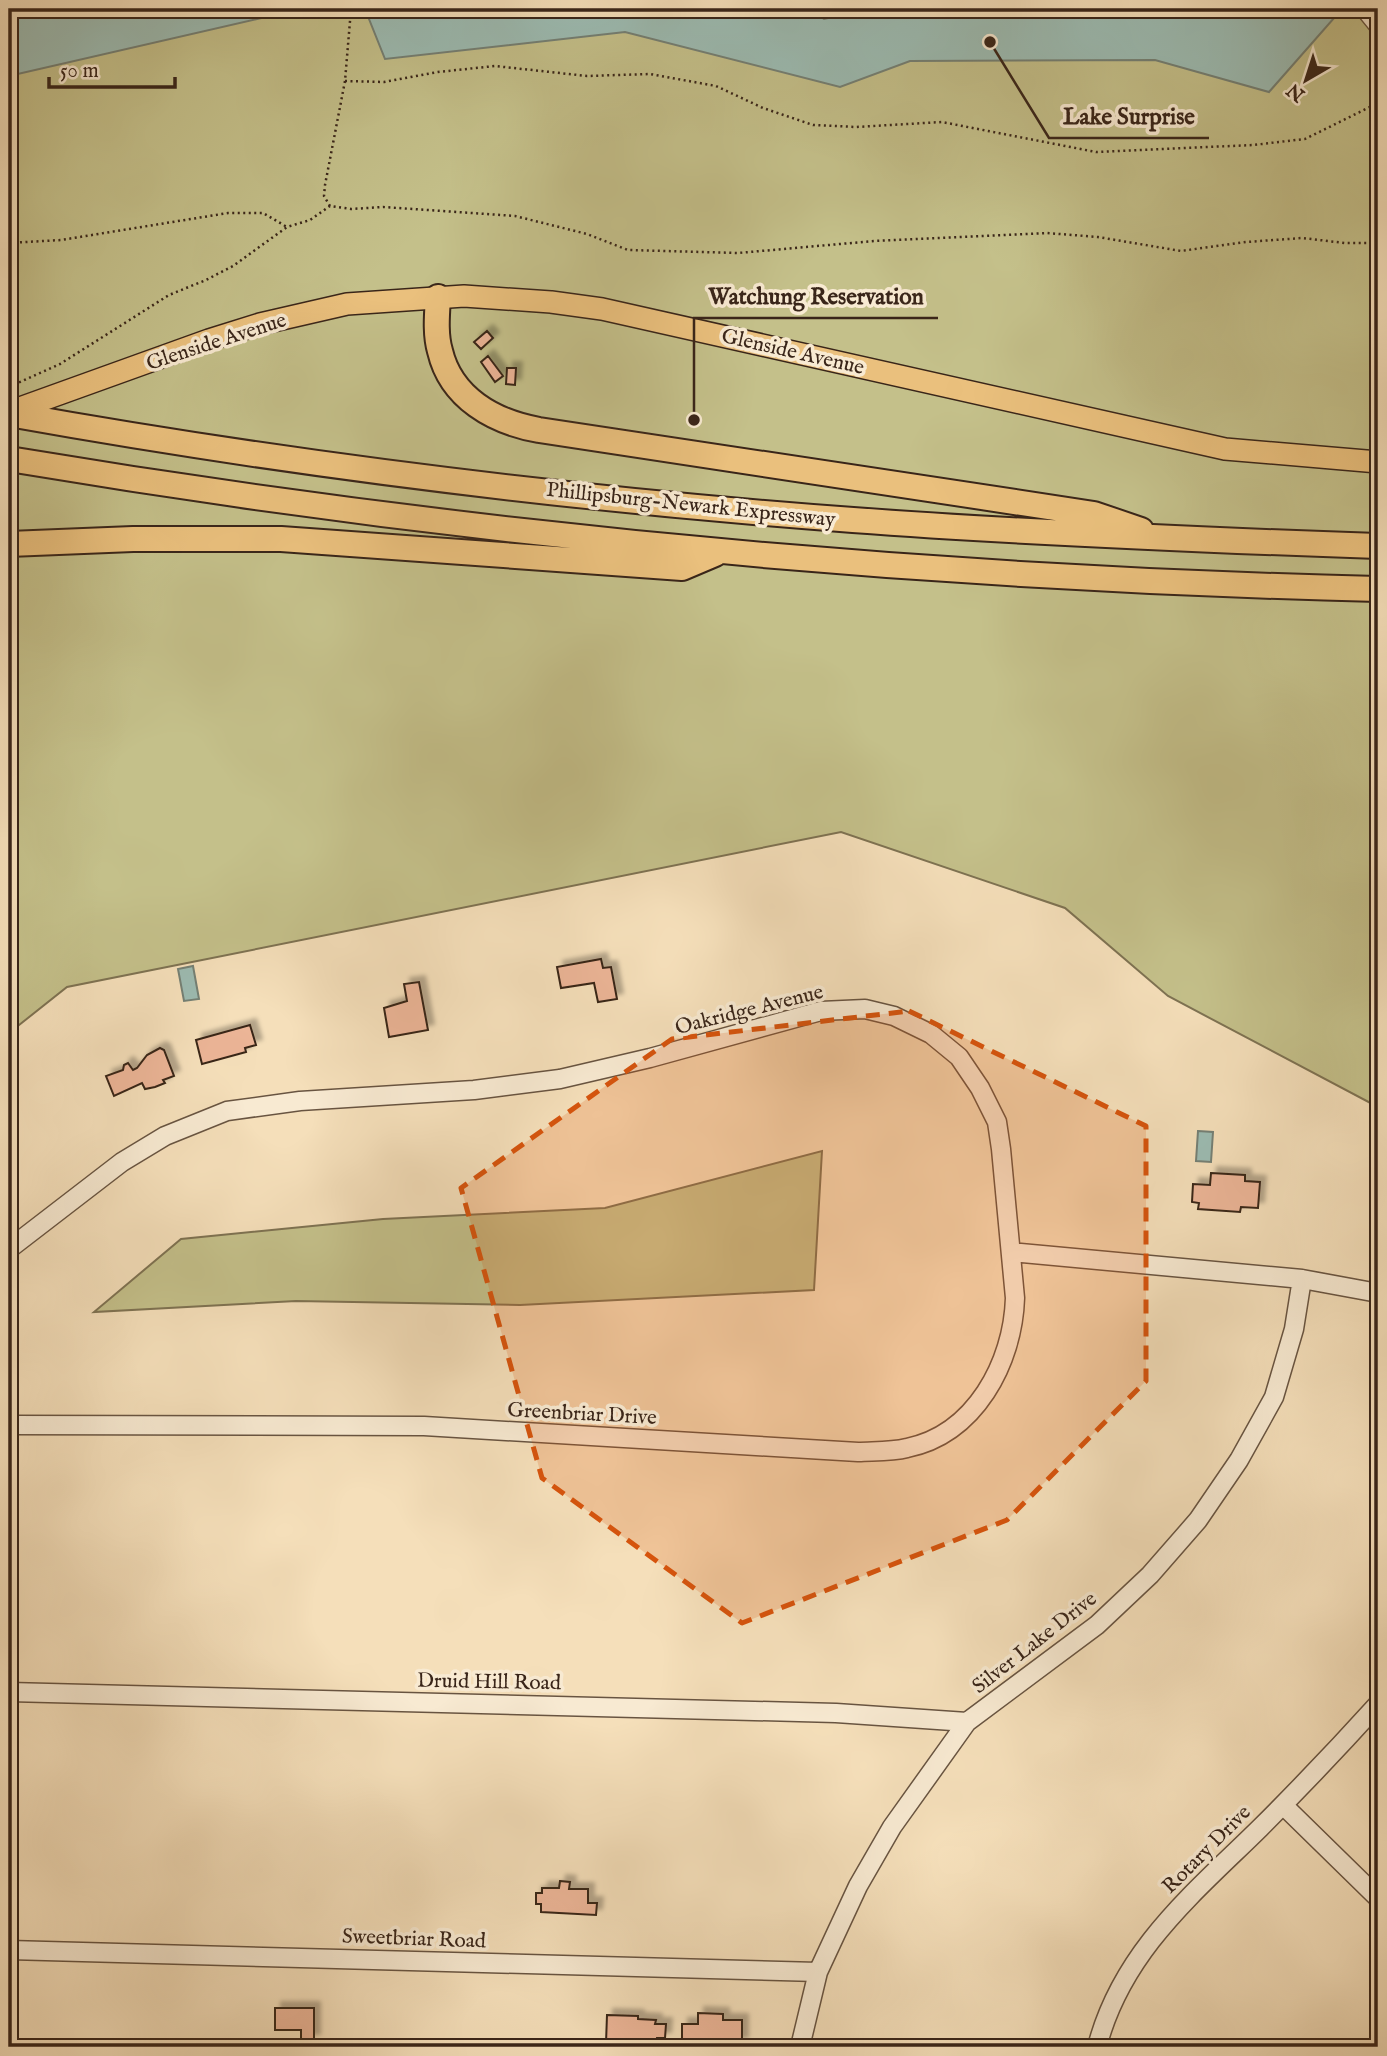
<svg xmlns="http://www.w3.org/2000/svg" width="1387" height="2056" viewBox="0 0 1387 2056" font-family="'IM FELL English',serif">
<defs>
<filter id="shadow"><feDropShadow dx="6" dy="-6" stdDeviation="2" flood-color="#0004"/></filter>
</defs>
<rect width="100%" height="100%" fill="#f5dfba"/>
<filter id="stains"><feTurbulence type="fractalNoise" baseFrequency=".00286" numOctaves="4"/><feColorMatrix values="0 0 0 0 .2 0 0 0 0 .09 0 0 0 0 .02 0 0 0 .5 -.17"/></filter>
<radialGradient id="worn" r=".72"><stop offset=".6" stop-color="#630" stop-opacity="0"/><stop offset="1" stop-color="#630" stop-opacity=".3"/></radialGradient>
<path fill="#c4c08a" stroke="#7e7252" stroke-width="2" d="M9,9H1378V1107L1168,996L1065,908L841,832L67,987L9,1033Z
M822,1151L814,1290L520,1305L296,1301L94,1312L181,1239L383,1219L605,1208Z"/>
<path fill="#9cbcb3" stroke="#748075" stroke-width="2" d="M9,9H301L9,76Z
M365,9H810L824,19L870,9H1342L1269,92L1155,60L910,61L840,87L625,32L385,59Z
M193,966L199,999L184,1001L178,969Z
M1198,1131L1213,1132L1211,1162L1196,1161Z"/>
<path fill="#ecb597" stroke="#392519" stroke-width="2" filter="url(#shadow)" d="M487,331L493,338L481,349L474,342Z
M488,356L503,376L495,382L481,362Z
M507,368H516L515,385L506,384Z
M601,959L603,968L611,967L617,999L598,1002L594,983L561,988L557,967Z
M419,982L428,1030L389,1037L384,1008L407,1001L404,984Z
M250,1025L256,1045L245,1048L246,1052L202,1064L196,1040Z
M160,1048L164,1050L174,1076L163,1080L165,1083L155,1087L145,1089L142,1083L114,1096L106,1076L123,1070L124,1065L128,1063L133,1070L137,1068L147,1055Z
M1211,1173L1245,1175V1181L1260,1182L1258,1208L1241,1207L1240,1212L1198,1209L1199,1203L1192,1202L1193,1184L1210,1185Z
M560,1881L570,1882L569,1889H588V1903H597L596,1915L541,1912V1904H536V1893H542V1888H559Z
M275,2008H314V2040H301V2030H275Z
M698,2013L723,2014V2020H742V2043H716V2047H682V2024H698Z
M607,2015L638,2016V2019L656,2020L655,2024H666L665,2038H657L656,2047L606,2043Z"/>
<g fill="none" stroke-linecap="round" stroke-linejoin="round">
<defs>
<path id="minor" d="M1365,9L1378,25
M9,1249L122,1162L165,1136L227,1111L300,1101L474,1090L560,1079L650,1058L821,1011L865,1009L894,1016L931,1034L959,1057L980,1088L997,1122L1001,1149L1015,1298C1013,1363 975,1434 907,1448C891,1452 874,1451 858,1452L424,1426L9,1425
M1011,1252L1302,1279L1378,1293
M9,1692L836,1713L967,1722
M1283,1805L1378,1898
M9,1950L818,1972
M800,2047L818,1972L858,1886L892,1827L967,1722L1097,1625L1150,1575L1198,1520L1239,1460L1274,1397L1294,1329L1302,1279
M1097,2047C1122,1951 1193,1894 1260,1828C1301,1787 1340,1746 1378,1704"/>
<path id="major" d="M9,412L209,340L260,324L347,304L464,296L551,302L602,309L1225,449L1378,462"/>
<path id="highway" d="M438,297C437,314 435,334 440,351C451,398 494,422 539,430L1094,514L1141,530
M9,414C288,464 570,499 853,520C1028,533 1203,540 1378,546
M9,459C462,535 919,578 1378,589
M9,544L133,539H281L682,568L715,554"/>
</defs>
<use href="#minor" stroke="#685441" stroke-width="21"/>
<use href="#major" stroke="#392519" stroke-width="24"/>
<use href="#highway" stroke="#392519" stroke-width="28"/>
<path stroke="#392519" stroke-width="2.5" stroke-dasharray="2 3.5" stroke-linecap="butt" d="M345,81L384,82L438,72L495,66L587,76L650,74L716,86L763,108L813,125L856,127L942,122L1096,152L1253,145L1305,139L1378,103
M330,206L324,196L325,185L345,81L351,9
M9,243L61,240L228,213H263L287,227
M9,387L60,364L169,295L206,280L233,266L287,227L310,220L330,206L351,209L383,207L515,216L587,234L628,250L738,253L874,241L1047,233L1098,237L1181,251L1246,242L1302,238L1345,243H1378"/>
<use href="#minor" stroke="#f8ead2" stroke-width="18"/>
<use href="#major" stroke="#eac07d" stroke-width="21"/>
<use href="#highway" stroke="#eac07d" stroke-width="24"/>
</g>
<path fill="#d6540d" fill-opacity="0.2" stroke="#d6540d" stroke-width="5" stroke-dasharray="14 9" stroke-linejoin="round" d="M909,1011L1146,1126V1381L1007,1520L742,1623L542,1478L461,1188L672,1039Z"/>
<g text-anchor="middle" stroke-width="7" stroke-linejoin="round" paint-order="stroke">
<g font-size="21" fill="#392519" stroke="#f8ead2">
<text transform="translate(216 341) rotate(-18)" y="7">Glenside Avenue</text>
<text transform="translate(793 351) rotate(13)" y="7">Glenside Avenue</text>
<text transform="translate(691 504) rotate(6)" y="7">Phillipsburg-Newark Expressway</text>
<text transform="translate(749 1009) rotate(-14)" y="7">Oakridge Avenue</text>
<text transform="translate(582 1413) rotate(3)" y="7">Greenbriar Drive</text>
<text transform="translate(1034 1642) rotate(-38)" y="7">Silver Lake Drive</text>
<text transform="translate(489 1681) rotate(1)" y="7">Druid Hill Road</text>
<text transform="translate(1206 1849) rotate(-45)" y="7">Rotary Drive</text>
<text transform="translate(414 1938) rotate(2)" y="7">Sweetbriar Road</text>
</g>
</g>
<path fill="none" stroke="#392519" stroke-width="2.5" d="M990 42L1049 138H1209M694 420L694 318H938"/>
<g fill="#392519" stroke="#f8ead2" stroke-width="2.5">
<circle cx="990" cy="42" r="7"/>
<circle cx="694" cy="420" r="7"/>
</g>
<g font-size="23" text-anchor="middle" font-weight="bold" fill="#392519" stroke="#f8ead2" stroke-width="7" stroke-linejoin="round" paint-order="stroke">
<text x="1129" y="124">Lake Surprise</text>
<text x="816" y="304">Watchung Reservation</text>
</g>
<rect width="1387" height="2056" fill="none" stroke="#f5dfba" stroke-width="35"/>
<rect x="10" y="10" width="1366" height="2035" fill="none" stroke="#392519" stroke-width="3.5"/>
<rect x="18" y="18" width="1352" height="2021" fill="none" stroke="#392519" stroke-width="2"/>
<g transform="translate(1306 80) rotate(219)" stroke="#f8ead2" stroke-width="5" paint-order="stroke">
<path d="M0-5L12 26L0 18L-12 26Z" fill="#392519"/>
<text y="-10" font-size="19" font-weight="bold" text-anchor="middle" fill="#392519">N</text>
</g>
<path d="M49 77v10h126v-10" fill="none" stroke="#392519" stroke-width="3.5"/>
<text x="60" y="77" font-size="21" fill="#392519" stroke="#f8ead2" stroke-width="5" paint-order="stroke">50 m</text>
<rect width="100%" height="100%" filter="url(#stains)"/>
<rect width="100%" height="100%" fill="url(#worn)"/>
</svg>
